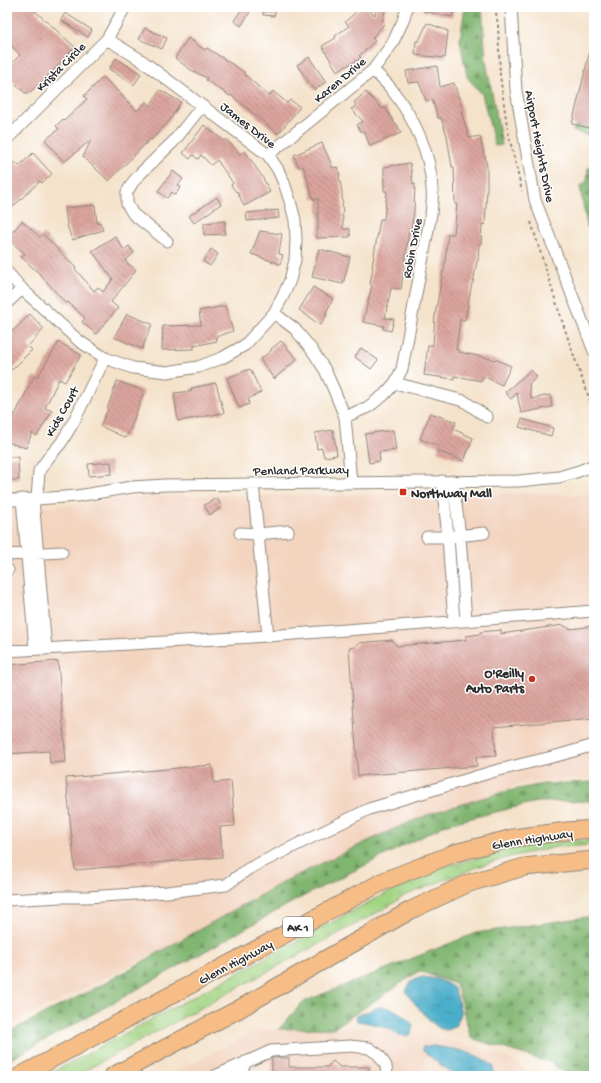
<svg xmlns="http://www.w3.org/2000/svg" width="601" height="1083" viewBox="0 0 601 1083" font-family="'Gochi Hand',sans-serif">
<defs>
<pattern id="grass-tufts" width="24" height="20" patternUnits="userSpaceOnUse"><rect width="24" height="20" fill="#a2d483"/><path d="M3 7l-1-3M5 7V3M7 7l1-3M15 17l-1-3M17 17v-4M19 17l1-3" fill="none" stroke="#8cb671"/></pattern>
<pattern id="forest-firs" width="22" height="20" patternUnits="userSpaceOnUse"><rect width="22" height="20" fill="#81b671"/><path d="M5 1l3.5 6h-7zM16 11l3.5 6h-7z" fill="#6a945d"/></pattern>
<pattern id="water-ripples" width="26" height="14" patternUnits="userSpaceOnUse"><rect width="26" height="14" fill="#4baeca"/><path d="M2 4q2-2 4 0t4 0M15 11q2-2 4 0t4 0" fill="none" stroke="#3f8ea4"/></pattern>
<pattern id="building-back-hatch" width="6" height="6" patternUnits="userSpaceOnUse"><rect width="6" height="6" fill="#dca59e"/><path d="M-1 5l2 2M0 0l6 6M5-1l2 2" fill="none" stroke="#b38781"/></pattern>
</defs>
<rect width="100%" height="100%" fill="#fff"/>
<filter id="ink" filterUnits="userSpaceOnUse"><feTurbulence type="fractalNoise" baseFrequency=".025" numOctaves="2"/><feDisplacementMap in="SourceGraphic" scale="8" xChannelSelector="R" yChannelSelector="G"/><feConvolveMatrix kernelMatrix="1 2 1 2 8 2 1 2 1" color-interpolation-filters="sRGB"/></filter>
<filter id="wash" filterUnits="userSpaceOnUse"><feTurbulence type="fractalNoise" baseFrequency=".012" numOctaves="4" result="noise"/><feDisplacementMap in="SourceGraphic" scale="16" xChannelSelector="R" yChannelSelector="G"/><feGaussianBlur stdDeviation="0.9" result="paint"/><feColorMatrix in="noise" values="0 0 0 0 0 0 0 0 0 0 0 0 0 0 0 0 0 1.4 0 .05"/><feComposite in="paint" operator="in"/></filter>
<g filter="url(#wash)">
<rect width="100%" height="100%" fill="#f4e2ca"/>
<path fill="#f3d4bf" d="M521,493L594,496V778L528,781L432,817L7,1026V509L57,507L126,498L166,496L312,495Z
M367,1028L421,1034L468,1045L505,1057L513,1061L535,1076H168L256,1030Z"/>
<path fill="url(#grass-tufts)" stroke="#668057" d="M594,840V845L556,847L513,856L477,867L439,882L404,896L389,906L75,1076H46L375,899L436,869L469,860L515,848L550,842Z"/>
<path fill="url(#forest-firs)" stroke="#56704e" d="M465,7H482L486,62L502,145L495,146L482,94L467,77L460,40Z
M576,125L594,129V137L573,131Z
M588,168H594V230L587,227L583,204L580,187L587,181Z
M594,782V801L536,802L447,824L298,899L127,995L7,1061V1033L105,983L287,880L387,832L432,813L503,792L544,784Z
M594,916V1076H569L551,1063L471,1038L456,984L419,971L334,1028L279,1029L303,1002L476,933Z"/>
<path fill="url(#water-ripples)" stroke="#3b6c7a" d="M423,977L437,979L446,983L454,988L457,997L461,1014L456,1025L448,1030C445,1030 442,1029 439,1028C428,1021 414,1002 406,992C409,981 413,980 423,977Z
M379,1007C393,1006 404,1015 413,1025L411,1034L407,1036L399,1035L388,1028L369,1023L357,1021L356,1016Z
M434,1046C455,1049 477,1052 493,1066V1073L490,1076H455L423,1051L422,1047Z"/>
<g id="blocks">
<path fill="url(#building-back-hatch)" d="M16,7H38L35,11L75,47L56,68L29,93H25L7,75V68L20,55L7,41V16Z
M243,7H253L241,26L234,21Z
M264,7H276L274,16L263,15Z
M361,7H365L375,15L377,7H386L382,22L384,24L372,38L375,41L359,56L361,58L337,71L322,46L336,38L335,36L349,26L345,22Z
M423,7L454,8L452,17L423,11Z
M65,13L92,30L88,37L61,20Z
M427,23L448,31L445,58L415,55L416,41H419Z
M145,28L167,38L162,49L139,39Z
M188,38L205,50L207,48L244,72V74L269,96L273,91L287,103L290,100L300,107L278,134L231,95L230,96L206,80L207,78L191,70L175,58Z
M591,46H594V129L572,124Z
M309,57L326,82L314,90L297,65Z
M116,58L141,74L134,85L109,69Z
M437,66L440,87L454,83L463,111H461L469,138L480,136L484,156H485L487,167V189L485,225L482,224L481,244H479L478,261H477L473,283H472L465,320L460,319L456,350H459V352L497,360L511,366L502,385L483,376L482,381L454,376V379L424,375L428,345H433L435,315L443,271H444L448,234H454L457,204H455L454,167H452L447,136L441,118H438L432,99L426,101L419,82L408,83L406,71Z
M103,77L137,111L146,102L150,106L160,90L181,102L169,121L151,140L150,139L109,181L83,157L91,140L64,162L45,140L59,129L56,126L63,119L64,121L87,99L84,96Z
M366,92L382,109L385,107L395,124H397L401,133L370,146L364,131L361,132L357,125L363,121L351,109L356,106L354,102Z
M204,125L224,141L226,139L240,154L245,151L263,178L270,192L244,206L237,191L236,192L231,185L233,183L217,160L211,165L201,155L198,159L193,155L190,159L183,153Z
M322,143L333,168L337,167L340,175H339L342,192L343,229H350V237L317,238V230H318V199H313L311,191L303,166L299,168L294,155Z
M33,153L52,174L42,183L40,181L19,201L7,212V169L15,162L19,166Z
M410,163L413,184H415L414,211L411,231H409L401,289L391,288L385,318L394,319L391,331L383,329L384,326L363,322L372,285L370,284L373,267H372L380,219H384L387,191H384V167Z
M173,171L183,179L178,185L181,187L175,195L172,192L167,198L158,191Z
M217,197L221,204L194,223L189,216Z
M95,205L97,223L100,222L103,230L72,240L67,225L65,208Z
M278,210L279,218L247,221L246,213Z
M22,221L40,237L43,234L76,268L75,269L94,291L98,287L103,292L113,279L92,251L115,236L124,250L129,246L134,253L125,261L136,270L111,302L118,308L96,334L82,322L85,318L68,302L66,304L41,275L21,257L25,254L7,238Z
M225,221V234L204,235V223Z
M260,231L282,234L279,254L283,255L280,264L251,254Z
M211,249L218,254L210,266L203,261Z
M319,249L350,257L343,284L312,277Z
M313,287L333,299L325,314L327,315L320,325L299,310Z
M225,306L233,331L216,337L217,341L194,346V349L162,350L163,326L201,325L199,311Z
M30,314L44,329L28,346L32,350L12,370L7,365V325L13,331Z
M127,314L152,324L142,349L114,337Z
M281,341L297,359L274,379L260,359L272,350L271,349Z
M59,342L81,355L65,382L59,379L45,408L52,411L37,436L32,433L26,448L7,442V421L13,413L15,415L34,376L37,378Z
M361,348L378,360L371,369L355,357Z
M250,369L261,392L248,399L249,404L239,408L227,378Z
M531,370L537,377L529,384L531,399L550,395L552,407L521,413L517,393L511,399L505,392Z
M117,381L144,391L132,424L126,438L100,426L108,409H107Z
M216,383L224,413L178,421L174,393L192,391L191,388Z
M430,413L456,422L453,429L473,438L464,461L437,451L439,446L420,439Z
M522,419L553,428L551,436L519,427Z
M333,430L337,455L324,457L322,448L317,449L315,433Z
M393,430L396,450L379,452L380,461L369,463L365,434Z
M7,457H18L19,480H7Z
M111,462L112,474L89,476L88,464Z
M217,498L222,507L210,515L204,505Z
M563,625L570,629L594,626V718L494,727L496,756L476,757L477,766L358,776L349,648L355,647L359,643L392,640L397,646L466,640V636L480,634V632L501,630V634Z
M58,661L66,762L50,763L49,751L7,754V665Z
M212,765L214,783L231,781L235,826L220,827L222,857L75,870L66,778Z
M272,1058H289V1067H327L333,1061L340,1067H369V1076H283V1074L272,1075Z"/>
</g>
</g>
<g filter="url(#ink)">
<use href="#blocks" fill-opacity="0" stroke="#90867a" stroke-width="1"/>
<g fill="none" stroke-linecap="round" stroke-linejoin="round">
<defs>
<path id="minor" d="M511,7L516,90L535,200L594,351
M7,139L107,39L125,7
M268,155L373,70L392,44L403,21L407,7
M167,241L133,214L127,204V192L133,182L141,173L174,141L202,106
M7,272L22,289L79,341L105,358L133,368L167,372L198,367L222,358L245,345L274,313L283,296L290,280L295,260L296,240L295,220L290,201L284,183L277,168L268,155L141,60L107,39
M7,303L22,289
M274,313L295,329L312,350L325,370L334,390L345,417L351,482
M395,383L464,401L487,417
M345,417L368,407L384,395L395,383L402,369L431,214C432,205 433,197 432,189C431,153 414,118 392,90C387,83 379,76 373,70
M442,481L448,537L454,622
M453,481L460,536L466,621
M253,484L268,636
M22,499L35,649
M33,499L46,649
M37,499L39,471L49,457L61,443L73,423L105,358
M7,500L37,499L77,496L132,487L165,485L519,481L559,477L579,471L594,465
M240,533L258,534L288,531
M427,537H448L484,533
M7,555L62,552
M7,570H8
M7,651L268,636L594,611
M7,900L61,897H87L167,892L226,885L248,869L369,809L495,771L560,755L594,745
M215,1076L271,1051L350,1046L369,1048L379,1055L386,1066L387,1076
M241,1076L245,1062"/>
<path id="highway" d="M20,1076L384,881L455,853L513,838L567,831L594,829
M113,1076L239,1009L411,910L469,883L524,867L594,860"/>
</defs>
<use href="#minor" stroke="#90867a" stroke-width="13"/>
<use href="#highway" stroke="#90867a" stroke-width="19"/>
<path stroke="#90867a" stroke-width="2" stroke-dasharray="3 3" stroke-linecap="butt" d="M495,7L498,25L500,75L506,119L509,136L522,191
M531,222C551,286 570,349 594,411"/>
<use href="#minor" stroke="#fff" stroke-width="11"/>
<use href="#highway" stroke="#f6be86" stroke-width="17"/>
</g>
</g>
<g fill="#c8321e" stroke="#fff" stroke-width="1.5">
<rect x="399" y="488" width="8" height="8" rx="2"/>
<circle cx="532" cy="679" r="4"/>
</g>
<g text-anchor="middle" stroke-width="3" stroke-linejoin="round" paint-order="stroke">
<rect fill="#fff" stroke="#6b6b6b" stroke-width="1" x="283" y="917" width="30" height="20" rx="3"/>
<g font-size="12" font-weight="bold" fill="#2b2b2b">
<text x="298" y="931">AK 1</text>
</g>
<g font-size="13" fill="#2b2b2b" stroke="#fff">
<text transform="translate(60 66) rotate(-45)" y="5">Krista Circle</text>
<text transform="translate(339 79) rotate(-40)" y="5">Karen Drive</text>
<text transform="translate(249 124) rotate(38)" y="5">James Drive</text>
<text transform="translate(541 146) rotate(79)" y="5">Airport Heights Drive</text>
<text transform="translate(411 248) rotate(-79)" y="5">Robin Drive</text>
<text transform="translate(61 411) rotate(-61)" y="5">Kids Court</text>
<text transform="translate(301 469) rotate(-1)" y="5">Penland Parkway</text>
<text transform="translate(532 838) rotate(-9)" y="5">Glenn Highway</text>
<text transform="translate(235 961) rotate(-28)" y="5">Glenn Highway</text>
</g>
<g font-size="13" font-weight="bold" fill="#2b2b2b" stroke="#fff" text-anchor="start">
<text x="411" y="497">Northway Mall</text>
<text x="524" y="677" text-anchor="end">O'Reilly<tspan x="524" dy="15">Auto Parts</tspan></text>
</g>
</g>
<rect width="601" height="1083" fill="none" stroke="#fff" stroke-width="24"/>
</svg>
